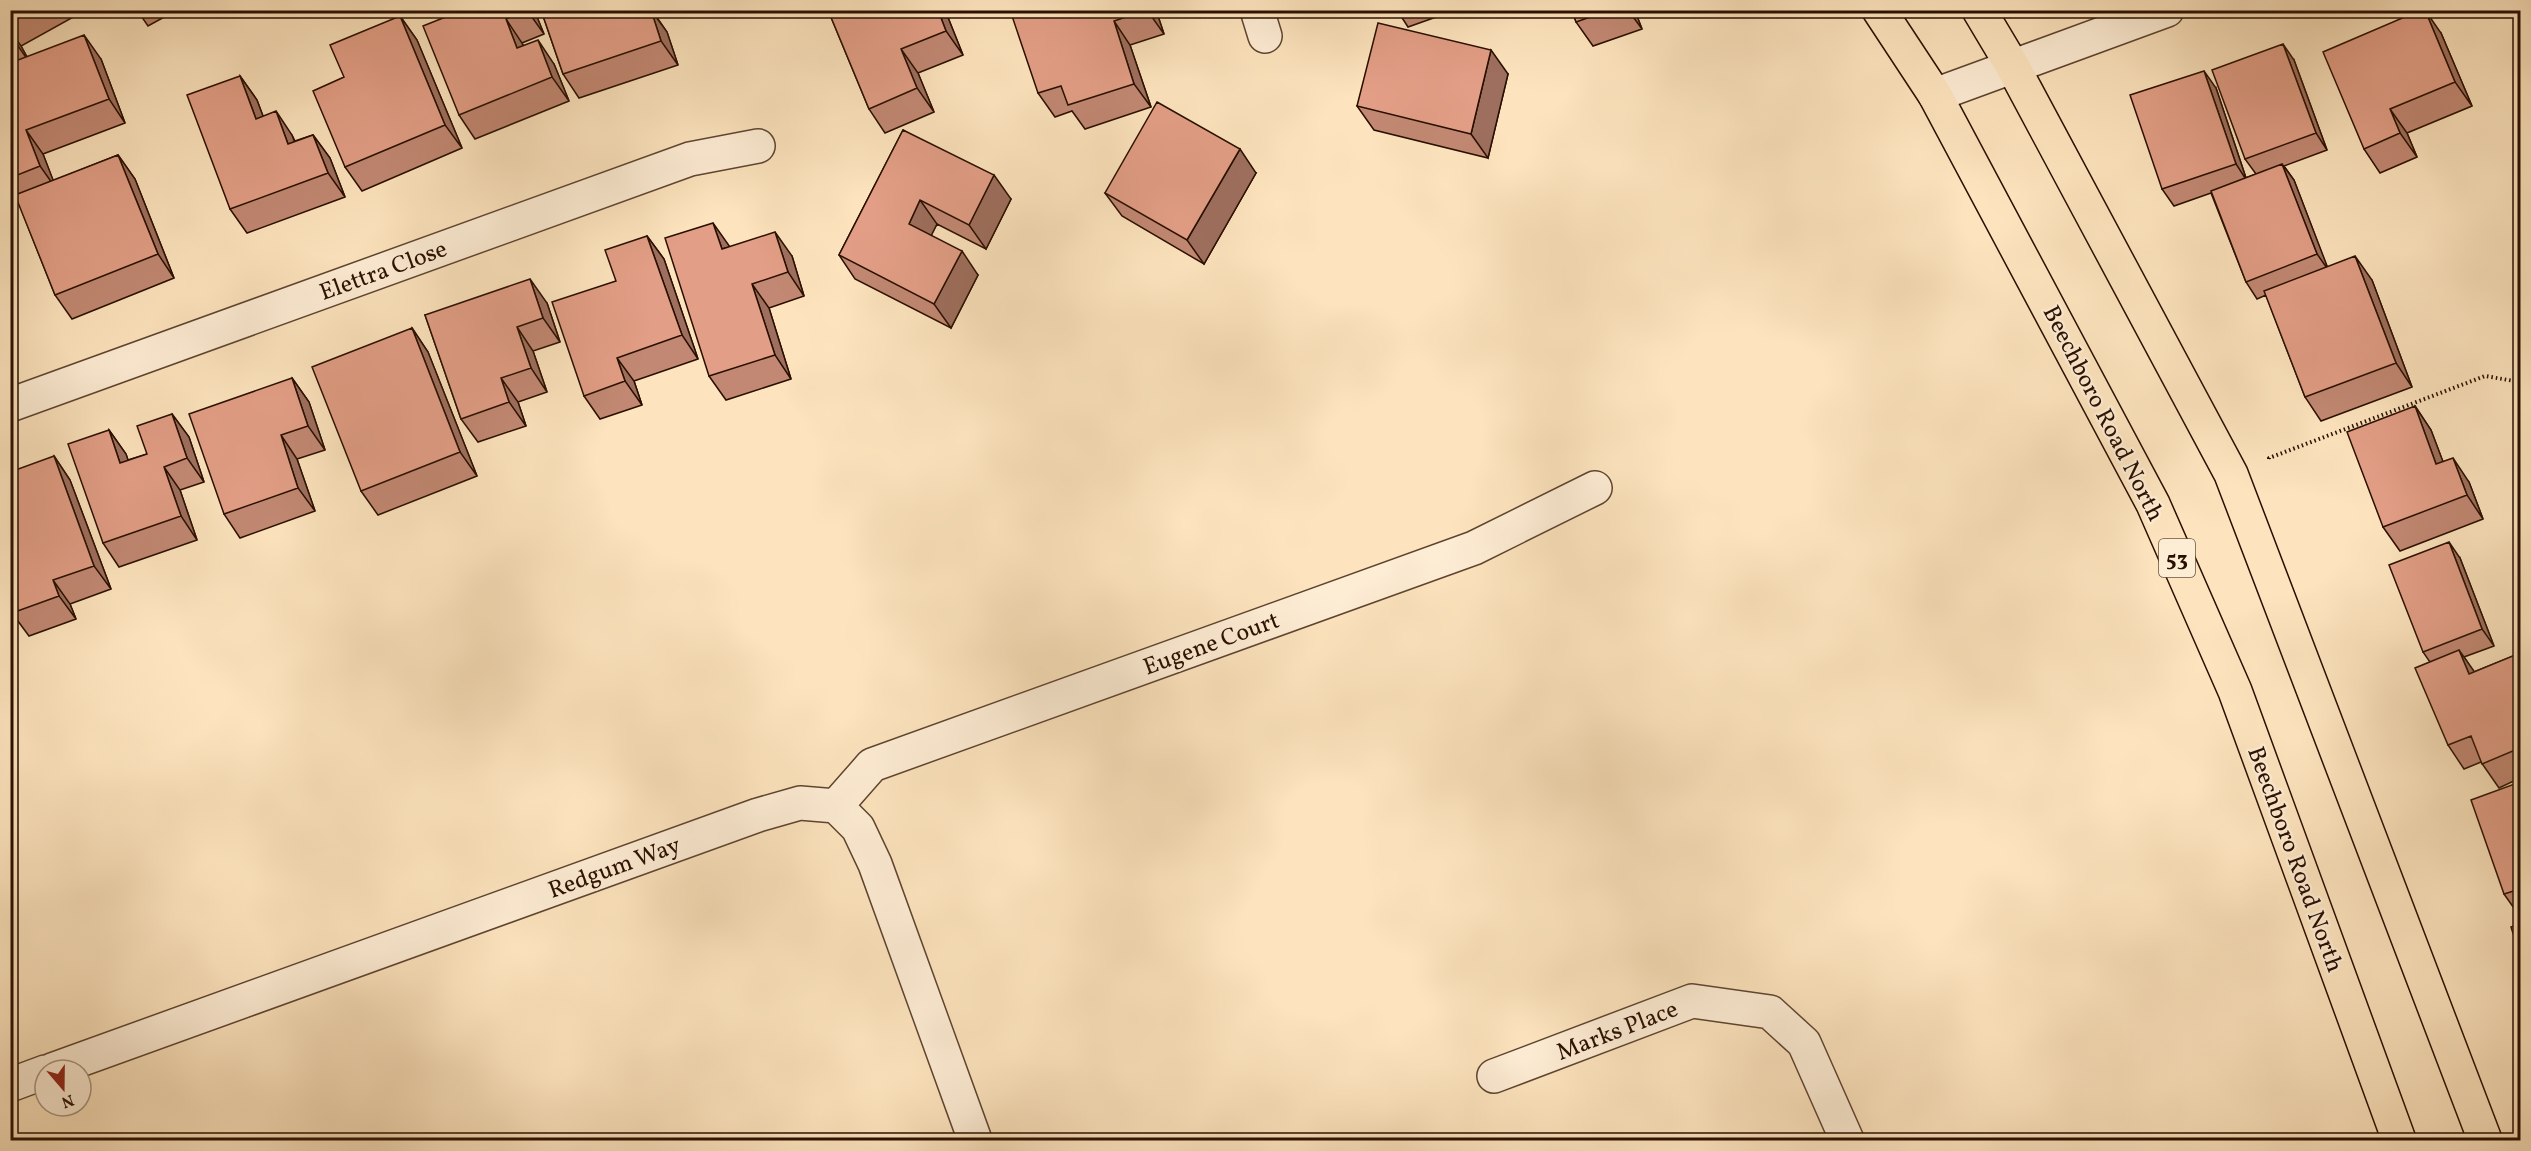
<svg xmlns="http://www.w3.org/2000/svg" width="2531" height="1151" viewBox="0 0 2531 1151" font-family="Vollkorn,serif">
<rect width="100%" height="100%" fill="#fde4be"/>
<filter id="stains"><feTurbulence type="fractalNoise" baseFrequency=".00333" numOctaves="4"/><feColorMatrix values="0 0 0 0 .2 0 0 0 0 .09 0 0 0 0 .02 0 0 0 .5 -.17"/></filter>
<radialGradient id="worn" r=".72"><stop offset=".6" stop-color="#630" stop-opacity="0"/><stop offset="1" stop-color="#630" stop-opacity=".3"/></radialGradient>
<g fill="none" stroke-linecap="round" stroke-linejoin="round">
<defs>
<path id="minor" d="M1257,10L1265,36
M1935,95L2167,10
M10,405L690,159L758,146
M836,806L872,765L1474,548L1595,488
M52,1070L758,815L800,803L836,806L858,828L875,864L975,1140
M1494,1076L1692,1001L1770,1012L1804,1043L1847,1140
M10,1085L45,1072"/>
<path id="major" d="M1879,10L1935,95L2153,504L2235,691L2399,1140
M1979,10L2013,67L2231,474L2485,1140"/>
</defs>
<use href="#minor" stroke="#5e4430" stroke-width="36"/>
<use href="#major" stroke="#290f00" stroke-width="36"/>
<path stroke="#290f00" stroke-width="4" stroke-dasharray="1.5 3" stroke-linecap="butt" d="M2269,459V458L2485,376L2520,382"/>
<use href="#minor" stroke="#feedd5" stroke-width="33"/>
<use href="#major" stroke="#fde4be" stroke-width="33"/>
</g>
<path fill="#c28873" stroke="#290f00" stroke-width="1.5" d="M10,10H86L21,46L27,57L101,59L125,123L43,154L53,181L118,155L135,179L174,278L72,319L55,295L19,204L10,192Z
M137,10H177L148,26Z
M463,10H534L544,34L522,43L523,45L554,64L569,101L475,139L459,115Z
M541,10H652L667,32L678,65L579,98L563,74Z
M721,10H731L722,13Z
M828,10H945L963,55L918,73L934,112L885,133L869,109Z
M1028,10H1156L1164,34L1130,45L1151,107L1085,129L1072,111L1055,117L1038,93Z
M1397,10H1456L1408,27Z
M1572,10H1636L1635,11L1642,29L1593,46L1576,22Z
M400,16L417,40L462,148L362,191L345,167L344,77Z
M2441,33L2472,106L2407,133L2417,157L2380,173L2364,149Z
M2294,60L2327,150L2284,166L2294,180L2327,267L2372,280L2412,387L2321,421L2305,397L2266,295L2257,299L2246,282L2211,193L2174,206L2162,189L2216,88L2246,178L2256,174L2245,159Z
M1508,74L1488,158L1374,130L1357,106Z
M240,76L257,100L263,116L292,135L295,141L313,135L330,158L345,197L247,233L230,209Z
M903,130L1011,199L986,249L937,224L931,235L978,275L951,328L855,279L839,255Z
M1256,173L1204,264L1122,216L1105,193Z
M647,236L664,259L698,359L634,381L642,405L600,419L584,396L616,281Z
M730,247L792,256L804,296L769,308L791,379L726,400L709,376Z
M547,303L560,342L533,351L547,392L518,402L526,426L478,442L461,419L425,315Z
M412,328L428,352L477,476L378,515L361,491Z
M292,378L309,402L325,450L297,459L315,511L240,538L224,514Z
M2415,406L2431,430L2443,462L2469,482L2483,519L2400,551L2383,527Z
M172,414L189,437L204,482L180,490L197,540L119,567L103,543L109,430L126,454L128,460L147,454Z
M54,456L70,480L111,589L70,604L76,619L29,636L12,613Z
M2460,558L2494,646L2464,657L2474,672L2520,653V778L2499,788L2481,762L2464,769L2448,745L2430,662L2423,652Z
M2520,782V909L2516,911L2504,894Z"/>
<path fill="#9e6f5e" stroke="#290f00" stroke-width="1.5" d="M527,10H534L535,12L544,34Z
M651,10L667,32L678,65L661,41Z
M938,10H945L963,55L946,31Z
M1147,10H1156L1164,34Z
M1628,10L1635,11L1642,29Z
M2425,10L2441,33L2472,106L2455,82Z
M400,16L417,40L462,148L445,125Z
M506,19L522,43L534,71L517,48Z
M1114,21L1130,45L1151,107L1134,84Z
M10,31L21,46L32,66L16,43L10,33Z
M84,35L101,59L125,123L109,99Z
M538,40L554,64L569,101L552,77Z
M2283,44L2294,60L2327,150L2316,133Z
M901,49L918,73L934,112L917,88Z
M1491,50L1508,74L1488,158L1471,134Z
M2204,71L2216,88L2247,181L2236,164Z
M240,76L257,100L273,143L256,119Z
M2390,109L2407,133L2417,157L2400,133Z
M276,111L292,135L304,168L288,144Z
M26,130L43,154L57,190L40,166Z
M313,135L330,158L345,197L328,173Z
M1240,149L1256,173L1204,264L1187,240Z
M118,155L135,179L174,278L158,254Z
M2282,164L2294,180L2329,271L2317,254Z
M994,175L1011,199L986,249L969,225Z
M920,200L937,224L925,248L909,224Z
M713,223L730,247L722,249Z
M775,232L792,256L804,296L788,272Z
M647,236L664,259L698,359L682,335Z
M962,251L978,275L951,328L934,304Z
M2355,256L2372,280L2412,387L2396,363Z
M530,279L547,303L560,342L543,318Z
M752,284L769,308L791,379L775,355Z
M517,327L533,351L547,392L531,368Z
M412,328L428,352L477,476L460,452Z
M617,358L634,381L642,405L625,381Z
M292,378L309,402L325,450L308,426Z
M501,378L518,402L526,426L509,402Z
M2415,406L2431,430L2453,488L2436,464Z
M172,414L189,437L204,482L187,458Z
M109,430L126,454L137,487L120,463Z
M281,435L297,459L315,511L298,488Z
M54,456L70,480L111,589L94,566Z
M2453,458L2469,482L2483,519L2467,495Z
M164,467L180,490L197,540L181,516Z
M2449,542L2460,558L2494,646L2482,629Z
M53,580L70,604L76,619L59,596Z
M2459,650L2476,674H2469Z"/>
<path fill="#e29e86" stroke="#290f00" stroke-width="1.5" d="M10,10H26L10,19Z
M463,10H527L506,19L517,48L538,40L552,77L459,115L423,26Z
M541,10H641V11L651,10L661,41L563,74Z
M828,10H938L946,31L901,49L917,88L869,109Z
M1028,10H1147L1114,21L1134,84L1068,105L1061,86L1038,93L1012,16Z
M1572,10H1610L1576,22Z
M2421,10H2425L2455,82L2390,109L2400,133L2364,149L2323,52Z
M400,16L445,125L345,167L313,91L344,77L330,45Z
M1378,23L1491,50L1471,134L1357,106Z
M10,33L16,43L10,46Z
M84,35L109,99L26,130L40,166L10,178V63Z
M2283,44L2316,133L2245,159L2212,70Z
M2204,71L2236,164L2162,189L2130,95Z
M240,76L256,119L276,111L288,144L313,135L328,173L230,209L187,95Z
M1157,102L1240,149L1187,240L1105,193Z
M903,130L994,175L969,225L920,200L909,224L962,251L934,304L839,255Z
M118,155L158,254L55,295L15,195Z
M2282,164L2317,254L2246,282L2211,191Z
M713,223L722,249L775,232L788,272L752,284L775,355L709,376L665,238Z
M647,236L682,335L617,358L625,381L584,396L552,302L616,281L605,250Z
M2355,256L2396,363L2305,397L2264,291Z
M530,279L543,318L517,327L531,368L501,378L509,402L461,419L425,315Z
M412,328L460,452L361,491L312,367Z
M292,378L308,426L281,435L298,488L224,514L189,414Z
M2415,406L2436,464L2453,458L2467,495L2383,527L2347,432Z
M172,414L187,458L164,467L181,516L103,543L68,444L109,430L120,463L147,454L137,426Z
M54,456L94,566L53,580L59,596L12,613L10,608V472Z
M2449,542L2482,629L2423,652L2389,565Z
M2459,650L2469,674L2520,653V748L2482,764L2471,736L2448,745L2415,668Z
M2520,782V889L2504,894L2471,800Z
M2520,924V955L2511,927Z"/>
<g text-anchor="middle" stroke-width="4.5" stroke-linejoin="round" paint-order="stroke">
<rect fill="#feedd5" stroke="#695240" stroke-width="1.5" x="2159" y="539" width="36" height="38" rx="4.5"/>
<g font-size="22" font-weight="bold" fill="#290f00">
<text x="2177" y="566">53</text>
</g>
<g font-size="24" fill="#290f00" stroke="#feedd5">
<text transform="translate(383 270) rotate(-20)" y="8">Elettra Close</text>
<text transform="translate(2104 413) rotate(63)" y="8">Beechboro Road North</text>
<text transform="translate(1211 643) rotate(-20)" y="8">Eugene Court</text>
<text transform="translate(2296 859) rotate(70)" y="8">Beechboro Road North</text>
<text transform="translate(614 867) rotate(-20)" y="8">Redgum Way</text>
<text transform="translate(1617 1030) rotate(-21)" y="8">Marks Place</text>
</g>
</g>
<rect width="2531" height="1151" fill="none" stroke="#fde4be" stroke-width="36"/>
<rect x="12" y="12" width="2507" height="1127" fill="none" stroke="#290f00" stroke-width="3"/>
<rect x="18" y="18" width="2495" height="1115" fill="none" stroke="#290f00" stroke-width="1.5"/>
<g transform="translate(63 1088) rotate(160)"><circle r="28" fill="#feedd5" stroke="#a99480" stroke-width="1.5"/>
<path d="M0-4.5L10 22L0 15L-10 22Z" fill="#8f2418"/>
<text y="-9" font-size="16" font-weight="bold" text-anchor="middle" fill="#290f00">N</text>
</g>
<rect width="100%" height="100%" filter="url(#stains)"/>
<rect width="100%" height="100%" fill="url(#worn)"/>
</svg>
